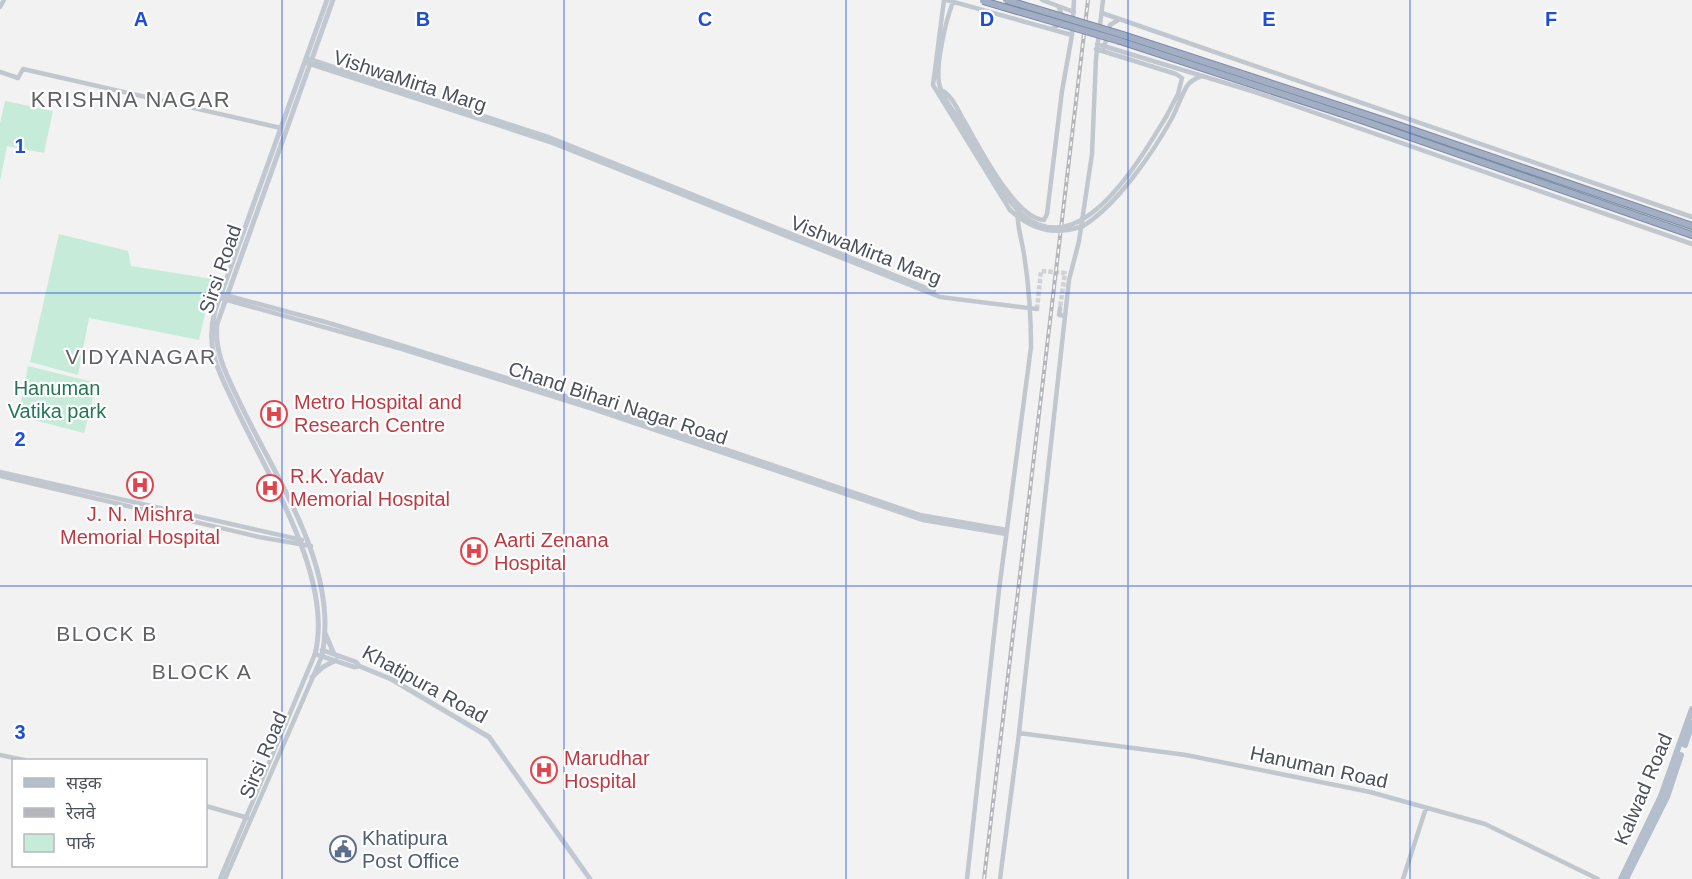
<svg xmlns="http://www.w3.org/2000/svg" width="1692" height="879" viewBox="0 0 1692 879" font-family="Helvetica,'Noto Sans Devanagari',sans-serif">
<rect width="100%" height="100%" fill="#f3f2f2"/>
<path fill="#c6ebd8" d="M5,101L53,111L44,153L7,146L0,181V123Z
M59,234L128,251L131,266L213,279L199,340L89,318L78,375L30,362Z
M28,366L97,383L84,433L18,416Z"/>
<g fill="none" stroke-linecap="round" stroke-linejoin="round">
<path stroke="#d1d2d4" stroke-width="4.5" stroke-dasharray="4.5 2" stroke-linecap="butt" d="M1037,309L1041,271L1065,273L1060,308"/>
<defs>
<path id="trunk" d="M1123,35L1395,124L1692,226
M1120,41L1364,121L1692,235"/>
</defs>
<use href="#trunk" stroke="#7a8aa6" stroke-width="8"/>
<path stroke="#c1c7ce" stroke-width="4.5" d="M944,0L933,85L1010,210
M947,0L1072,35
M1042,0L1074,12
M953,2C946,20 934,69 940,87C943,98 953,110 959,120
M0,7L4,0
M1102,13L1692,217
M1051,29C1062,26 1064,15 1058,6
M1097,44L1255,92L1692,244
M1104,48L1110,25L1118,20
M1096,49L1176,74L1182,78L1178,94L1166,117
M309,59L551,138L934,291
M307,63L550,142L940,297L1037,309
M0,72L18,78L23,69L281,128
M941,90C951,94 958,110 963,119C978,144 1014,218 1044,220L1047,214L1062,91L1072,35L1074,0
M1083,226C1116,206 1152,154 1171,120C1177,109 1181,96 1187,86C1191,80 1196,78 1202,76
M222,294L329,323L594,405L920,515L1007,530
M220,298L402,349L593,409L923,520L1006,534
M1060,308L1059,315L1065,316
M0,472L302,540
M0,476L259,537L311,546
M1019,733L1186,755L1370,792L1485,824L1598,879
M0,755L24,760
M206,806L248,818
M220,879L315,654
M225,879L322,656
M967,879L999,590L1031,347C1031,316 1029,286 1024,254C1021,236 1016,223 1018,204
M1000,879L1019,733L1069,280L1079,241L1092,154L1096,58L1103,0
M1403,879L1426,808"/>
<path stroke="#c2c8d2" stroke-width="5" d="M327,0L215,311C204,351 221,375 237,410C268,476 334,579 315,654L354,667L359,666
M325,633L334,654
M322,650L356,662L359,666L391,679L489,737L590,879
M322,656C340,567 275,478 239,401C227,376 214,352 217,324L333,0
M312,677L323,667L336,660"/>
<path stroke="#b5becc" stroke-width="6" d="M1685,745L1692,723
M1621,879L1661,796L1692,709
M1626,879L1667,797L1681,755"/>
<use href="#trunk" stroke="#a2aec3" stroke-width="6"/>
<defs>
<path id="rail" d="M984,879L1088,0"/>
</defs>
<use href="#rail" stroke="#b4b6bb" stroke-width="4"/>
<use href="#rail" stroke="#fff" stroke-width="1.5" stroke-dasharray="4.5" stroke-linecap="butt"/>
<defs>
<path id="trunk-bridge" d="M1006,0L1123,35
M983,1L1120,41"/>
</defs>
<use href="#trunk-bridge" stroke="#7a8aa6" stroke-width="8" stroke-linecap="butt"/>
<path stroke="#c1c7ce" stroke-width="4.5" d="M959,120C976,146 1000,196 1023,215C1081,264 1141,158 1166,117
M1010,210C1032,230 1054,236 1083,226"/>
<use href="#trunk-bridge" stroke="#a2aec3" stroke-width="6"/>
</g>
<path fill="none" stroke="#1d4ed8" stroke-width="1.5" stroke-opacity="0.55" d="M282,0V879M564,0V879M846,0V879M1128,0V879M1410,0V879M0,293H1692M0,586H1692"/>
<defs>
<symbol id="hospital-ring" viewBox="-11 -11 22 22"><circle r="9.5" fill="#fff" stroke="#e0444e" stroke-width="1.5"/><path d="M-5-5h3v3.5h4V-5h3V5h-3V1.5h-4V5h-3Z" fill="#e0444e"/></symbol>
<symbol id="civic-ring" viewBox="-11 -11 22 22"><circle r="9.5" fill="#fff" stroke="#5c6f8a" stroke-width="1.5"/><path d="M-.6-6.5H3V-4.5H.6V-3L4-1V1h2V6H-6V1h2V-1L-.6-3ZM-1.2 2.5V6h2.4V2.5Z" fill="#5c6f8a"/></symbol>
</defs>
<g fill-rule="evenodd">
<use href="#hospital-ring" x="259" y="399" width="30" height="30"/>
<use href="#hospital-ring" x="125" y="470" width="30" height="30"/>
<use href="#hospital-ring" x="255" y="473" width="30" height="30"/>
<use href="#hospital-ring" x="459" y="536" width="30" height="30"/>
<use href="#hospital-ring" x="529" y="755" width="30" height="30"/>
<use href="#civic-ring" x="328" y="834" width="30" height="30"/>
</g>
<g text-anchor="middle" stroke-width="4.5" stroke-linejoin="round" paint-order="stroke">
<g font-size="20" fill="#4b525d" stroke="#fff">
<text transform="translate(410 81) rotate(18)" y="7">VishwaMirta Marg</text>
<text transform="translate(866 250) rotate(21)" y="7">VishwaMirta Marg</text>
<text transform="translate(220 269) rotate(-71)" y="7">Sirsi Road</text>
<text transform="translate(618 403) rotate(18)" y="7">Chand Bihari Nagar Road</text>
<text transform="translate(425 684) rotate(29)" y="7">Khatipura Road</text>
<text transform="translate(263 755) rotate(-67)" y="7">Sirsi Road</text>
<text transform="translate(1319 767) rotate(12)" y="7">Hanuman Road</text>
<text transform="translate(1643 789) rotate(-67)" y="7">Kalwad Road</text>
</g>
<g font-size="20" fill="#237756" stroke="#fff">
<text x="57" y="395">Hanuman<tspan x="57" dy="23">Vatika park</tspan></text>
</g>
<g font-size="20" fill="#be3a42" stroke="#fff" text-anchor="start">
<text x="294" y="409">Metro Hospital and<tspan x="294" dy="23">Research Centre</tspan></text>
<text x="290" y="483">R.K.Yadav<tspan x="290" dy="23">Memorial Hospital</tspan></text>
<text x="140" y="521" text-anchor="middle">J. N. Mishra<tspan x="140" dy="23">Memorial Hospital</tspan></text>
<text x="494" y="547">Aarti Zenana<tspan x="494" dy="23">Hospital</tspan></text>
<text x="564" y="765">Marudhar<tspan x="564" dy="23">Hospital</tspan></text>
</g>
<g font-size="20" fill="#4e5e75" stroke="#fff" text-anchor="start">
<text x="362" y="845">Khatipura<tspan x="362" dy="23">Post Office</tspan></text>
</g>
<g font-size="21" letter-spacing="1.5" fill="#5f6165" stroke="#fff">
<text x="141" y="364">VIDYANAGAR</text>
<text x="107" y="641">BLOCK B</text>
<text x="202" y="679">BLOCK A</text>
</g>
<g font-size="22" letter-spacing="1.5" fill="#5f6165" stroke="#fff">
<text x="131" y="107">KRISHNA NAGAR</text>
</g>
</g>
<g font-size="20" text-anchor="middle" font-weight="bold" fill="#1d4ed8" stroke="#fff" stroke-width="4.5" stroke-linejoin="round" paint-order="stroke">
<text x="141" y="26">A</text>
<text x="423" y="26">B</text>
<text x="705" y="26">C</text>
<text x="987" y="26">D</text>
<text x="1269" y="26">E</text>
<text x="1551" y="26">F</text>
<text x="20" y="153">1</text>
<text x="20" y="446">2</text>
<text x="20" y="739">3</text>
</g>
<rect x="12" y="759" width="195" height="108" fill="#ffffff" stroke="#b7babe" stroke-width="1.5"/>
<rect x="24" y="778" width="30" height="9" fill="#b5becc" stroke="#b7babe" stroke-width="1.5"/>
<text x="66" y="789" font-size="18" fill="#4b525d">सड़क</text>
<rect x="24" y="808" width="30" height="9" fill="#b4b6bb" stroke="#b7babe" stroke-width="1.5"/>
<text x="66" y="819" font-size="18" fill="#4b525d">रेलवे</text>
<rect x="24" y="834" width="30" height="18" fill="#c6ebd8" stroke="#b7babe" stroke-width="1.5"/>
<text x="66" y="849" font-size="18" fill="#4b525d">पार्क</text>
</svg>
